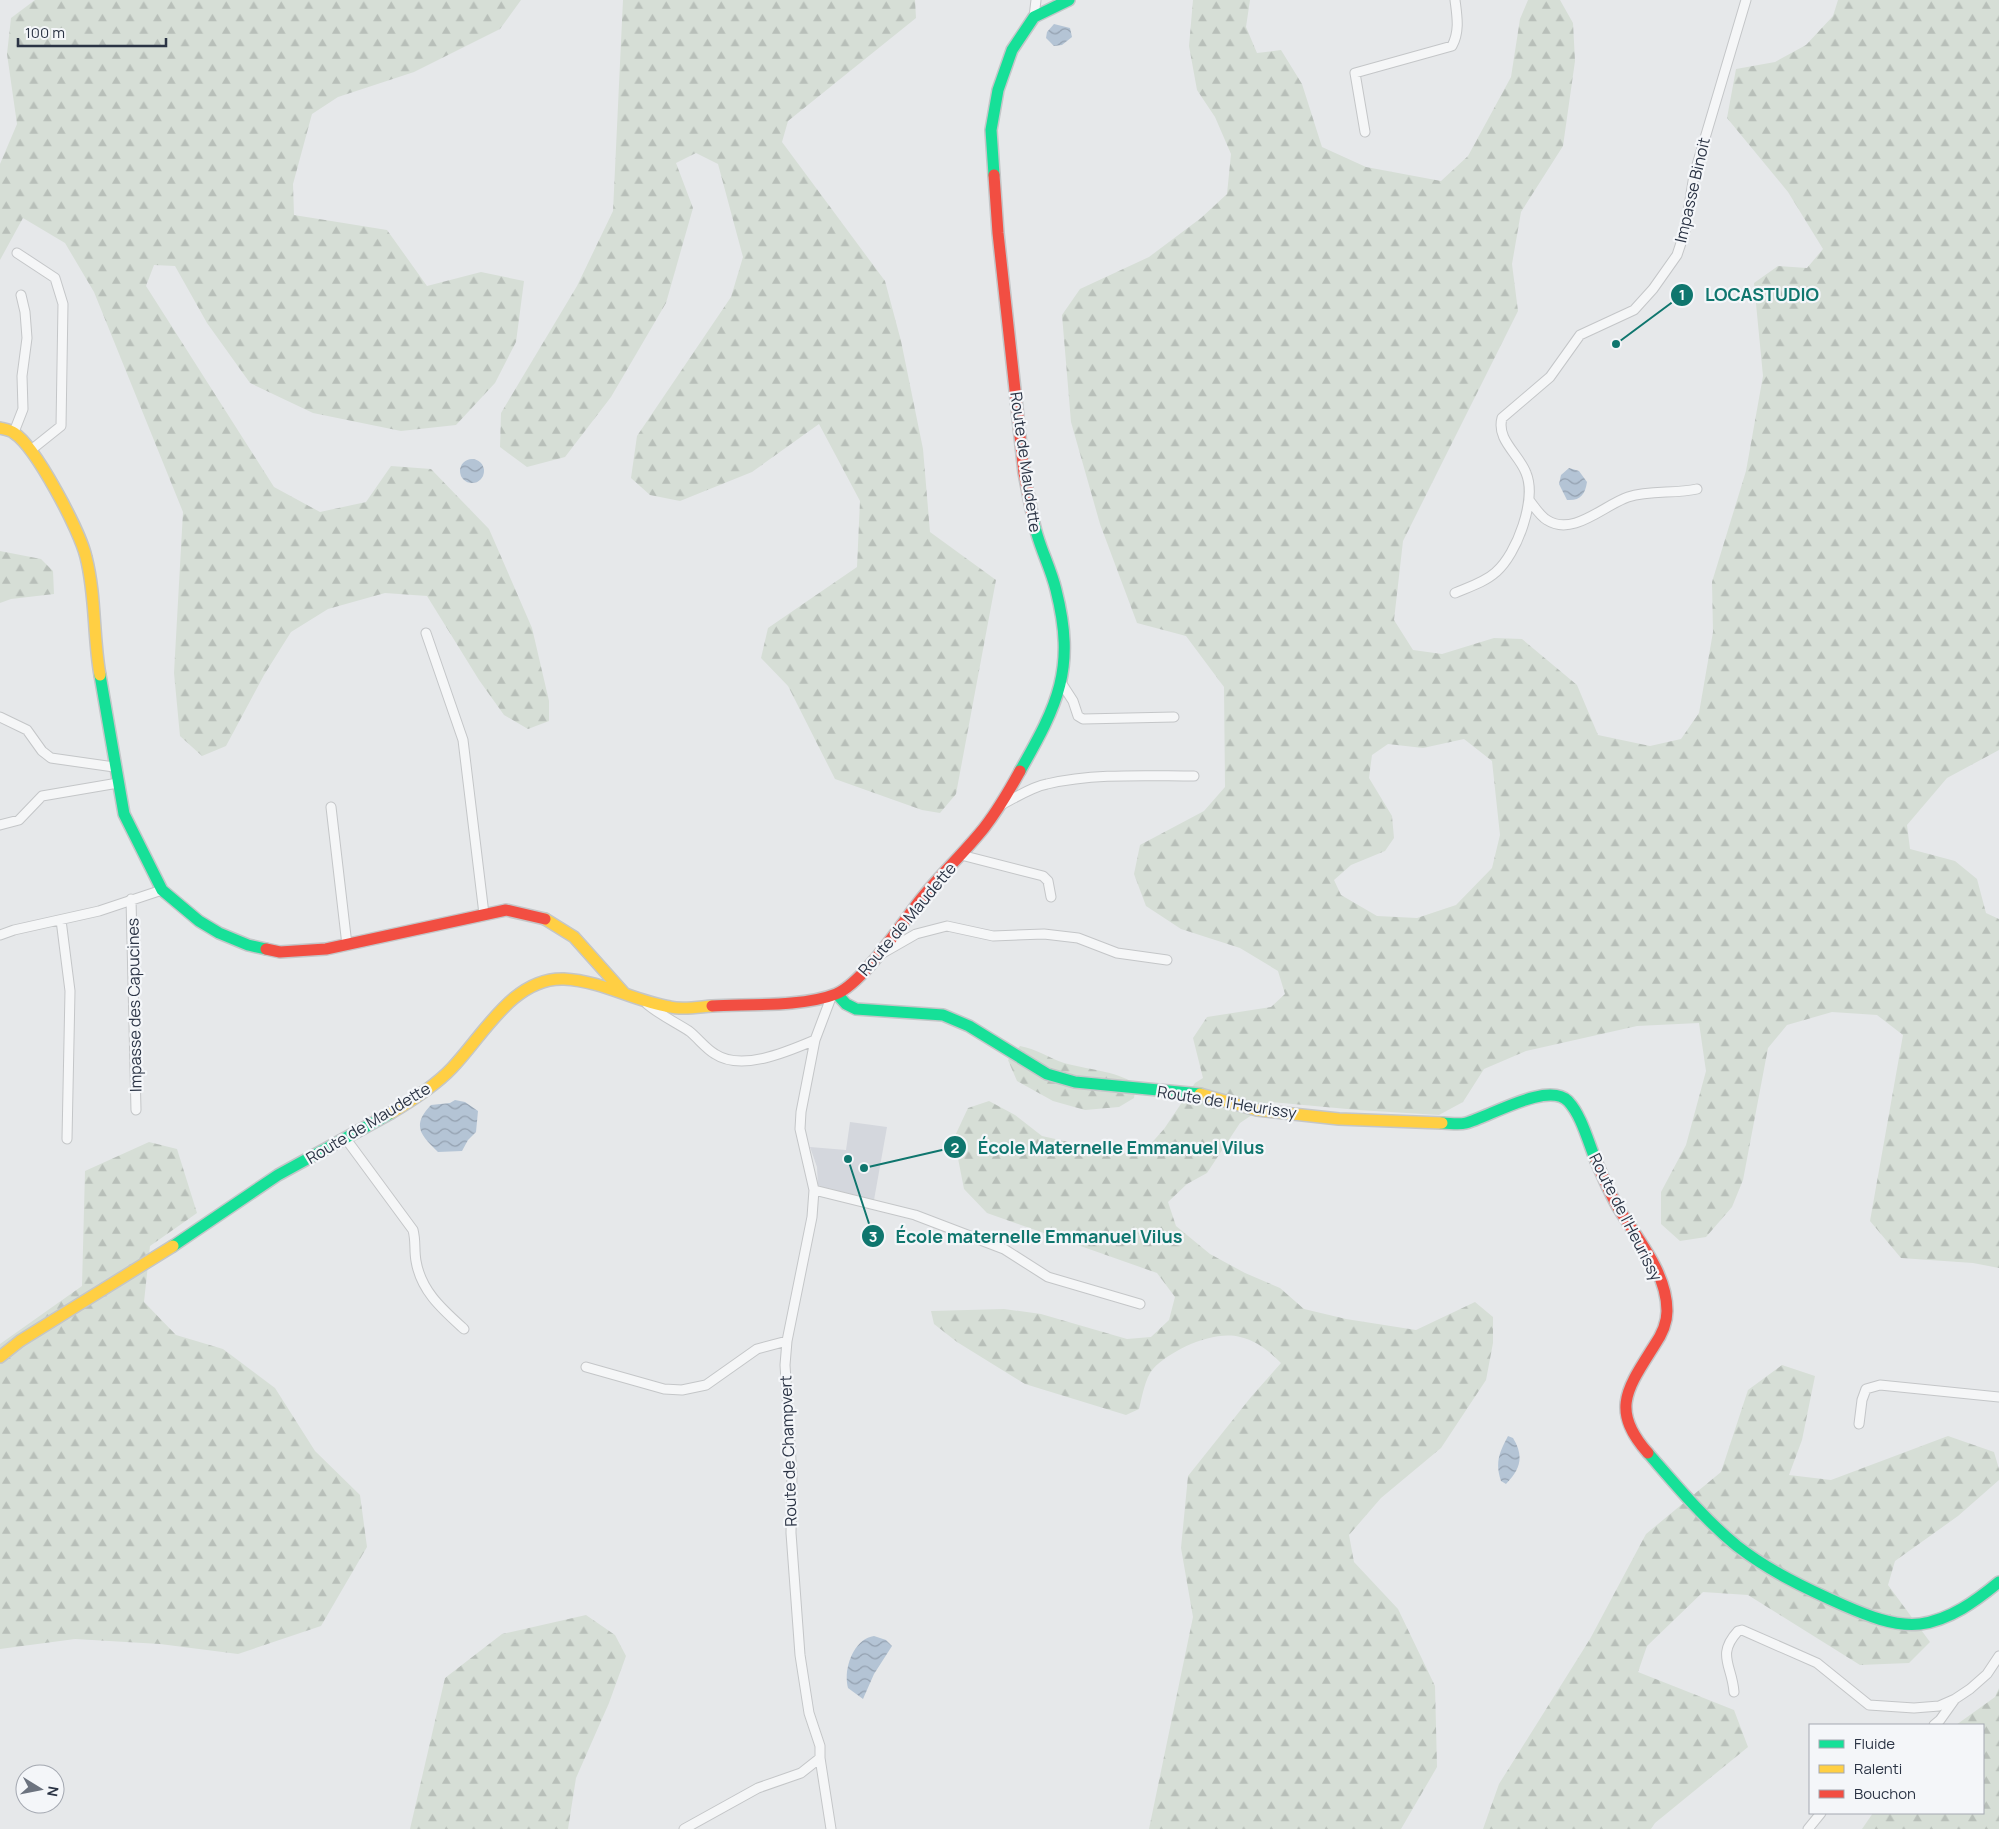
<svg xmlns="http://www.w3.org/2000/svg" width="1999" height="1829" viewBox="0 0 1999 1829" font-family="Manrope,sans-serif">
<defs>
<pattern id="forest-firs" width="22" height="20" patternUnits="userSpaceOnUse" patternTransform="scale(1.25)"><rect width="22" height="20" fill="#d6ded6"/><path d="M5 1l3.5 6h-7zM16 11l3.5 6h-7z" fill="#b8bfb9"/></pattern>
<pattern id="water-waves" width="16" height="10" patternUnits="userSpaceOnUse" patternTransform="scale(1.25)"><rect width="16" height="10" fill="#b4c4d5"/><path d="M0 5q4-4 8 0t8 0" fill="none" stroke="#93a0af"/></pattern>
</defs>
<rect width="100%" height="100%" fill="#e6e8ea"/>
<path fill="#d4d7dd" d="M850,1122L887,1127L874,1200L818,1186L817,1167L810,1147L846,1150Z"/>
<path fill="url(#forest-firs)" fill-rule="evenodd" d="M35,0H521L500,29L414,72L338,97L312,114L293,184L294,215L387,230L427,286L481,272L524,281L516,342L495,383L456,425L401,431L313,413L250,383L207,323L175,266L154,265L146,286L274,487L320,512L366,502L391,466L431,469L489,529L532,628L549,701V721L528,729L504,715L479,680L427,596L385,593L328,609L291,632L264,675L226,746L202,756L180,736L174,673L183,512L94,292L65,243L23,218L0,260V164L17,124L7,54L11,18Z
M623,0H915L916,18L788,121L782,142L885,281L901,341L923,449L930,532L996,580L956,794L940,813L922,810L835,779L788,686L761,658L768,628L857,567L860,501L819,424L752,472L680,501L650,495L631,478L637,436L731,297L743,257L718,164L696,153L676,163L693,208L666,303L611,397L565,457L527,467L500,447L501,413L577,286L613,211Z
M1193,0H1250L1246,27L1257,53L1281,50L1302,84L1322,147L1366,167L1441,181L1468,156L1511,77L1520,19L1528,0H1560L1573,23L1575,61L1563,146L1521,212L1512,264L1518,311L1403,541L1394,620L1413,650L1442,654L1494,638L1522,639L1577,685L1598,735L1650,746L1681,739L1699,713L1713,632L1712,582L1746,471L1763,376L1754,283L1778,266L1807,268L1823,249L1788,192L1727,118L1736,69L1775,62L1806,45L1833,16L1838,0H1999V750L1947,778L1907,825L1910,849L1955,861L1977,879L1986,913L1999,919V1268L1973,1263L1901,1258L1870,1221L1903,1035L1877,1015L1832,1012L1787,1025L1768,1048L1743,1180L1732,1207L1706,1237L1680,1241L1661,1224V1192L1686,1145L1706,1071L1699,1023L1637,1026L1526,1051L1484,1069L1463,1102L1439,1115L1358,1110L1271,1102L1240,1123L1207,1173L1187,1184L1168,1202L1176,1226L1210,1254L1245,1273L1280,1288L1304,1309L1346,1319L1416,1330L1475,1302L1493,1317V1343L1486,1380L1441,1448L1381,1498L1349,1535L1354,1562L1398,1609L1435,1686L1437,1767L1401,1829H1149L1193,1617L1181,1548L1188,1476L1251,1397L1281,1363C1269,1351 1257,1341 1240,1337C1213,1330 1171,1350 1153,1369C1145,1378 1142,1397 1139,1409L1126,1415L1025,1384L957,1342L934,1324L931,1311L1004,1309L1041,1314L1127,1339L1151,1337L1169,1320L1175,1297L1157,1273L987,1213L964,1189L954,1138L968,1108L989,1101L1015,1115L1042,1136L1122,1154L1147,1148L1164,1129L1195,1083L1203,1078L1193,1038L1207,1017L1271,1007L1285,994L1278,971L1240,948L1181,929L1146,906L1134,874L1140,845L1204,811L1225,787L1224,687L1186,636L1137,623L1100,524L1071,422L1062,315L1080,289L1149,257L1201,218L1227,194L1231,154L1215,117L1197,90L1189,46ZM1464,739L1492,761L1500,835L1492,868L1456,905L1417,918L1377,916L1341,895L1334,880L1351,865L1385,851L1394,838L1392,816L1369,778L1372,755L1388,744L1423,748Z
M0,551L41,559L53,571L54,594L11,599L0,603Z
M1020,1046C1037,1049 1049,1058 1064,1063C1089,1070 1113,1070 1136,1084L1134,1098L1119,1107L1085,1110L1053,1101L1017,1081L1008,1060Z
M149,1142L177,1149L197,1213L150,1246L144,1302L176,1335L223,1349L275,1388L315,1451L360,1495L367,1547L321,1626L238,1654L160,1644L75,1639L0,1649V1344L82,1286L85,1171Z
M1782,1365L1815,1376L1802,1440L1789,1475L1831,1480L1948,1436L1994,1452L1999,1469V1480L1958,1516L1895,1561L1888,1585L1930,1642L1909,1663L1860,1665L1748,1595L1703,1592L1647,1646L1638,1672L1734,1710L1748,1747L1655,1823L1651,1829H1483L1499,1784L1590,1639L1646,1534L1721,1472L1748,1390Z
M586,1615L615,1635L626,1656L609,1703L576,1778L568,1829H410L445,1678L502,1634Z
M1999,1688V1829H1862L1873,1813H1983V1725H1956L1995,1697Z"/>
<path fill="url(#water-waves)" d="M1054,24L1070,28L1072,37L1062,45L1054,46L1046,38L1047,32Z
M460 471a12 12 0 1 1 24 0a12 12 0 1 1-24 0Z
M1569,468L1579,471L1587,482C1585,495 1580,501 1567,500L1559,484L1561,475Z
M455,1100L465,1102L478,1111L476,1132L468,1140L462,1151L438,1152C421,1135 411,1126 431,1105L450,1103Z
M1508,1436L1513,1438C1524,1456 1521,1469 1506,1484L1501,1481C1495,1463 1499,1453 1508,1436Z
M874,1636L886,1640L892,1646L874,1674L863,1699L848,1688C843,1670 853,1639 874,1636Z"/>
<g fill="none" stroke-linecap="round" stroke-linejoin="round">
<defs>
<path id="street" d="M1034,17L1036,0
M1365,132L1355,73L1452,46C1460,31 1457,16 1455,0
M17,253L55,278L63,304L61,426L31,450
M14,432L23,409L22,376L27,338L25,312L21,295
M1529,500C1534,506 1540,516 1547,520C1573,537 1604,505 1628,497C1650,490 1675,494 1697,489
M1455,593C1469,587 1485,582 1496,572C1517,554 1537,499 1526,473C1519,454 1496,440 1502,418L1550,377L1580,335L1634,310L1653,289L1677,255L1685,231L1694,175L1746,0
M426,633L463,740L484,914
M1062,684L1073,701L1078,716L1083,719L1174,717
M0,717L27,730L42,751L51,758L114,767
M1001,805C1015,798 1031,787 1047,784C1095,773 1146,776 1194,776
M331,807L347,945
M0,825L19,820L42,796L118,783
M961,855L1043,876L1048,881L1051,897
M131,899L136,1110
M61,920L70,991L67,1139
M0,935L14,930L99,911L162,890
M881,954L916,934L947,926L993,936L1044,934L1078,938L1117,953L1167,960
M647,1004C660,1015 675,1022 689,1031C698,1038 705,1048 715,1054C742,1072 789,1051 815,1040
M346,1139L413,1230C416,1241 414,1250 416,1261C421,1291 442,1309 464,1329
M814,1190L915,1215L1004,1249L1048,1277L1140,1304
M586,1367L664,1389L682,1390L706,1385L757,1349L787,1341
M1859,1424L1862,1400L1866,1389L1880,1385L1999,1397
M1734,1692C1732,1665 1716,1655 1738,1631L1742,1630L1817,1663L1869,1705L1914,1708L1939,1706L1955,1699
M1934,1725L1940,1720L1955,1699L1970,1689L1987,1674L1999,1656
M820,1758L831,1829
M684,1829L758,1788L801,1773L820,1758V1746L809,1713L800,1655L791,1533L792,1476L785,1365L787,1341L812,1217L814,1190L800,1129L801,1112L815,1040L832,995
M1808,1829L1821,1813"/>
<path id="fast" d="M994,175L991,130L998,90L1012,50L1034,17L1069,0
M100,675L124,814L162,890L199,921L219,933L248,945L266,949
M1020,771C1058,704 1076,669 1056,590C1050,565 1037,543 1033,518
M837,994L846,1004L856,1009L943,1015L969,1026L1047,1074L1075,1082L1200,1094
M1442,1123C1450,1123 1458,1125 1466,1123C1489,1117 1548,1081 1568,1101C1582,1116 1588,1142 1596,1161
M173,1246L278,1175L391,1113
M1648,1453C1676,1485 1704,1519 1737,1546C1769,1571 1807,1589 1843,1605C1866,1615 1894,1627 1920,1624C1950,1620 1976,1601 1999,1582"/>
<path id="slow" d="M0,428C4,429 11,430 14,433C36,447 80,531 86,557C96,596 93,636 100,675
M545,919L574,937L624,993
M1200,1094L1257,1110L1339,1119L1442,1123
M391,1113C413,1100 435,1086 452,1068C483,1036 513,977 564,979C602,981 634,1001 670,1007C683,1010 699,1007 712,1006
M0,1357L20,1341L173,1246"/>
<path id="jam" d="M994,175L998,233L1024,473L1033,518
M266,949L280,952L326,949L506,910L545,919
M712,1006C748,1004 803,1007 836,994C863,983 902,923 921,899C941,874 964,853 984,828C998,810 1009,791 1020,771
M1596,1161C1603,1177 1610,1194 1619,1209C1638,1240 1667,1273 1667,1311C1667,1324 1661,1336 1654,1346C1627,1389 1610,1410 1648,1453"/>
</defs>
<use href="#street" stroke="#c4c6c8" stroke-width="11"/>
<use href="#fast" stroke="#c4c6c8" stroke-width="14"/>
<use href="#slow" stroke="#c4c6c8" stroke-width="14"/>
<use href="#jam" stroke="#c4c6c8" stroke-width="14"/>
<use href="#street" stroke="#f5f6f7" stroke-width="9"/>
<use href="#fast" stroke="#16e098" stroke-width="11"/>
<use href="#slow" stroke="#ffcf43" stroke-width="11"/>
<use href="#jam" stroke="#f24e42" stroke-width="11"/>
</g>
<g text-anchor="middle" stroke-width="4.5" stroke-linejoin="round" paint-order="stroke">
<g font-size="16" fill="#2b3445" stroke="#f4f6f9">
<text transform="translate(1692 190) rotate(-77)" y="6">Impasse Binoit</text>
<text transform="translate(1026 462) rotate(82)" y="6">Route de Maudette</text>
<text transform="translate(907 919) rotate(-50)" y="6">Route de Maudette</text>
<text transform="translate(134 1005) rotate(-91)" y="6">Impasse des Capucines</text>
<text transform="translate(1227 1102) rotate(9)" y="6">Route de l'Heurissy</text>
<text transform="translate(368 1123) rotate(-31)" y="6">Route de Maudette</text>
<text transform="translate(1626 1217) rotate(63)" y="6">Route de l'Heurissy</text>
<text transform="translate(788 1451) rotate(-92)" y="6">Route de Champvert</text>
</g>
</g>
<path fill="none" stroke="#0f766e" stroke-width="2" d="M1616 344L1682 295M864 1168L955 1147M848 1159L873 1236"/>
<g fill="#0f766e" stroke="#f4f6f9" stroke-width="2">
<circle cx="1616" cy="344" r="5"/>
<circle cx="864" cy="1168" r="5"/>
<circle cx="848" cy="1159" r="5"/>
<circle cx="1682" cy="295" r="12"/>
<circle cx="955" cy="1147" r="12"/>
<circle cx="873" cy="1236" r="12"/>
</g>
<g font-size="15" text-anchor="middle" font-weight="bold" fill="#fff">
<text x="1682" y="300">1</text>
<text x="955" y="1153">2</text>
<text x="873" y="1242">3</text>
</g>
<g font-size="18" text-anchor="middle" font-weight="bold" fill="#0f766e" stroke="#f4f6f9" stroke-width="4.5" stroke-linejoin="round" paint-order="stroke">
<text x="1762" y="301">LOCASTUDIO</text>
<text x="1121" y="1154">École Maternelle Emmanuel Vilus</text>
<text x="1039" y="1243">École maternelle Emmanuel Vilus</text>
</g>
<rect x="1809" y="1724" width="175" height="90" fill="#f4f6f9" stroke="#a4a8b1"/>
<rect x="1819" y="1740" width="25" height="8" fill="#16e098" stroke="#a4a8b1"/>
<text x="1854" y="1749" font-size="15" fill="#2b3445">Fluide</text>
<rect x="1819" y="1765" width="25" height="8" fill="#ffcf43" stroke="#a4a8b1"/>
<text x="1854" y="1774" font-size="15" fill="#2b3445">Ralenti</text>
<rect x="1819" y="1790" width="25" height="8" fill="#f24e42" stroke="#a4a8b1"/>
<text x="1854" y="1799" font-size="15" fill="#2b3445">Bouchon</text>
<g transform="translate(40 1789) rotate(100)"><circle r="24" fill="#f4f6f9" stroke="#a4a8b1"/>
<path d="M0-4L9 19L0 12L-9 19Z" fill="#6c737f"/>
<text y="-8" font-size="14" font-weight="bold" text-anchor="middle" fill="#2b3445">N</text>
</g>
<path d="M18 38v8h148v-8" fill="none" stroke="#2b3445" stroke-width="2.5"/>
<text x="25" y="38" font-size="15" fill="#2b3445" stroke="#f4f6f9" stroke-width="4" paint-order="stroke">100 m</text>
</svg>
